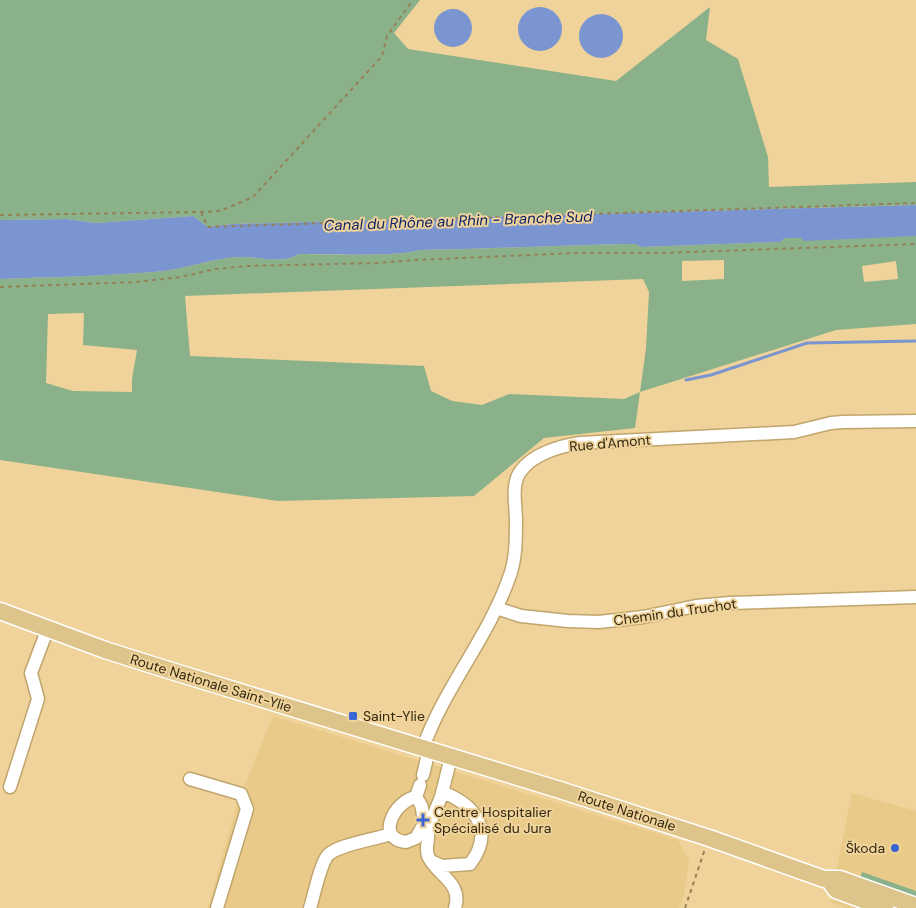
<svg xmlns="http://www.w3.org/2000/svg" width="916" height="908" viewBox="0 0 916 908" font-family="'DM Sans',sans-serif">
<rect width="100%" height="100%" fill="#efd39a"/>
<path fill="#e9ca89" d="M273,716L678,840L689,860L684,895L679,908H208L238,801Z
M852,793L916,811V908H846L830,902Z"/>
<path fill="#8ab18a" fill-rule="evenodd" d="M0,0H420L394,33L408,49L616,81L710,7L706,40L738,59L768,157L769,187L916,182V205L232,224L208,227L193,216L96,223L66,219L0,220Z
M916,236V324L836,330L640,392L635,428L544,438L474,496L278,501L0,460V279C54,277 109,276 164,271C189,268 213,258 239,257C255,256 285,265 298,254C317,254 408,257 418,250C491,249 563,245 635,244L641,247L780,242L785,238ZM724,260V279L682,281V261ZM896,261L898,279L864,282L862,266ZM643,279L649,292L646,348L640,392L624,399L509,394L482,405L452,401L431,391L424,366L190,356L185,296ZM84,313L83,345L137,350L132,379V392L73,391L46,383L48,314Z
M862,872L916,891V899L860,879Z"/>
<path fill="#7a95cf" d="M518 29a22 22 0 1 1 44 0a22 22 0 1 1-44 0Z
M434 28a19 19 0 1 1 38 0a19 19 0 1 1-38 0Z
M579 36a22 22 0 1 1 44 0a22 22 0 1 1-44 0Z
M916,205V236L804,241L801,238H785L780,242L641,247L635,244C563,245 491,249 418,250C407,257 318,254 298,254C284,265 256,256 239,257C213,258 189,268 164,271C110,276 54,277 0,279V220L66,219L96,223L193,216L208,227L232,224Z"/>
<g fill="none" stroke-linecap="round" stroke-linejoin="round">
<path stroke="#7a95cf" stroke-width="3" d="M686,380L711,375L807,343L916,341"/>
<defs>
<path id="minor" d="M496,608L521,616L568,621L599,622L643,617L696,606L730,603L916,597
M423,748C444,688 488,638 509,578C516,560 516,540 516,521C516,506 511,485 520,472C532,454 560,446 580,443L794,432L831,423L843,422L916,421
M423,775L429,750
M190,779L241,794L247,809L217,908
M10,787L38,699L31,673L48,628
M416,797C394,801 375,839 406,842L416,838L421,829L431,821L441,797L447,794C479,808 493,834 470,864L442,866L433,862
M416,797C425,809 421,810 424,822C425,826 427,829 428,833C429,841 425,848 428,856C436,875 463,882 455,908
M416,797L420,785
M441,797L451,757
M310,908C314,896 320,864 328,855C337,845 376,839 391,834"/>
<path id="major" d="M0,611L105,650L165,669L560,790L709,838L824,879H840L916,906
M829,880L836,890L885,908"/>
</defs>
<use href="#minor" stroke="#c0a56d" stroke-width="15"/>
<use href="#major" stroke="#fff" stroke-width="19"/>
<path stroke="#958158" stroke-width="2" stroke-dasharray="4 4" stroke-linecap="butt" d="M201,212L208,227L916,203
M0,215L201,212L220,211L253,197L382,56L387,36L413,0
M0,287L136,282L181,277L215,269L246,266L376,263L415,260L575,253H661L916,244
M685,908L705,849"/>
<use href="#minor" stroke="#fff" stroke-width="12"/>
<use href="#major" stroke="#ddc48b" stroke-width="16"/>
</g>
<g fill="#3965d5" stroke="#efd39a" stroke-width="2">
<rect x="348" y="711" width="10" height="10" rx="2.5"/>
<path d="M420.5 812.5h5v5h5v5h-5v5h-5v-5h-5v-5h5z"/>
<circle cx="895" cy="848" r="5"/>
</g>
<g text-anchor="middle" stroke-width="4" stroke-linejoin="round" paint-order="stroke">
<g font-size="14" fill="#332811" stroke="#efd39a">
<text transform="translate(610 443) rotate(-5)" y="5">Rue d'Amont</text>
<text transform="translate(675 612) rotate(-8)" y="5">Chemin du Truchot</text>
<text transform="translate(211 683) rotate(17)" y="5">Route Nationale Saint-Ylie</text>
<text transform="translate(627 811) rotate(18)" y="5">Route Nationale</text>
</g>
<g font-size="14" fill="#332811" stroke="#efd39a" text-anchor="start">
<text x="363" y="721">Saint-Ylie</text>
<text x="434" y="817">Centre Hospitalier<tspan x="434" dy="16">Spécialisé du Jura</tspan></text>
<text x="885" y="853" text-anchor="end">Škoda</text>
</g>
<g font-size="15" font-style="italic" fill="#0c2367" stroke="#efd39a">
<text transform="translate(458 221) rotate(-2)" y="5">Canal du Rhône au Rhin - Branche Sud</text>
</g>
</g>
</svg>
